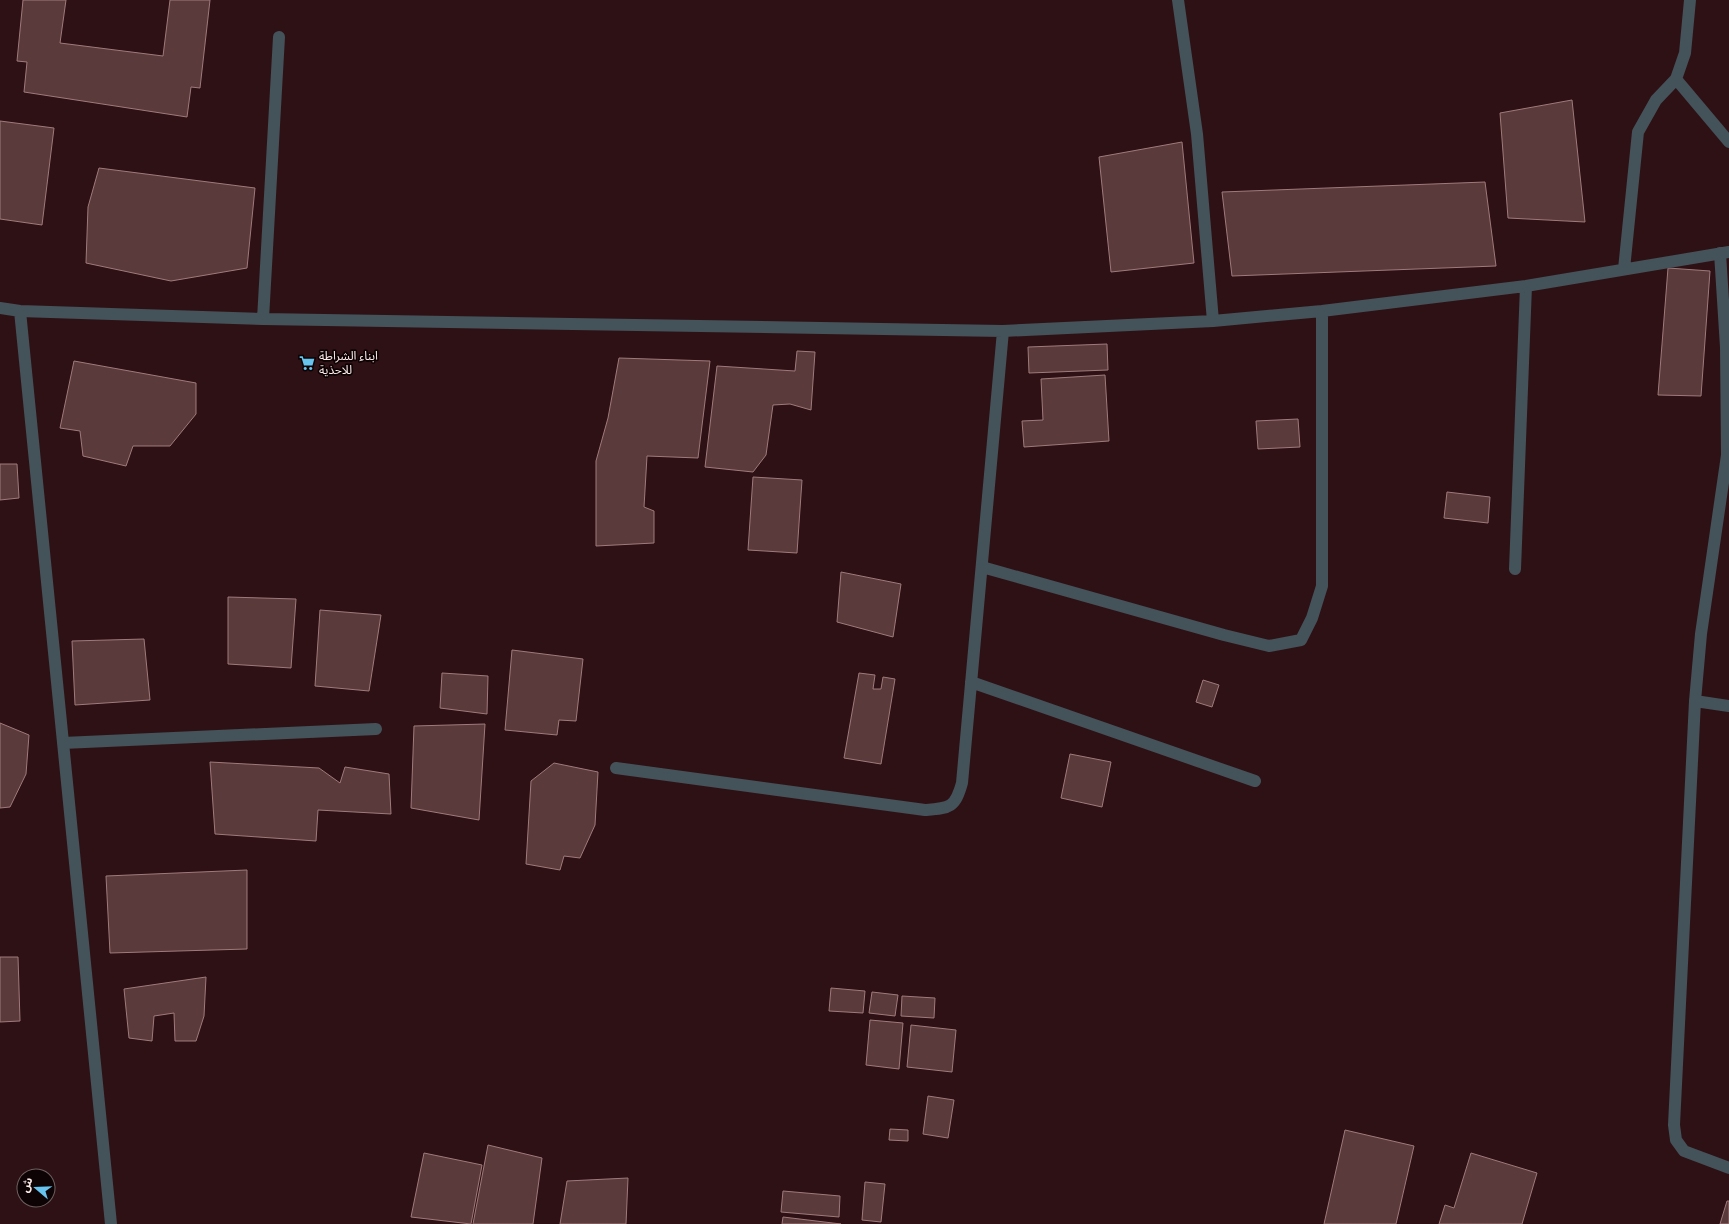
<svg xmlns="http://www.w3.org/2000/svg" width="1729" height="1224" viewBox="0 0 1729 1224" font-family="'IBM Plex Sans','Noto Sans Arabic',sans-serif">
<rect width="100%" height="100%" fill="#2e1114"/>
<path fill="#5b3a3c" stroke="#a07a7b" d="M23,0H66L60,43L163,56L170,0H210L200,88L191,87L187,117L24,92L27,62L17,61Z
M1572,100L1585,222L1508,218L1500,113Z
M0,121L54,128L42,225L0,219Z
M1182,142L1194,263L1111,272L1099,157Z
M99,168L255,188L247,268L171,281L86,263L88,207Z
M1485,182L1496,266L1232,276L1222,192Z
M1668,268L1710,271L1701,396L1658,395Z
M1107,344L1108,370L1029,373L1028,347Z
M797,351L815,352L811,410L790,404L773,405L766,455L753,472L705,467L717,366L795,371Z
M619,358L710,361L698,458L647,456L644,507L654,511V543L596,546V461L608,418Z
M74,361L196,383V414L170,446H133L126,466L83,456L80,431L60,428Z
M1105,375L1109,441L1024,447L1022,421L1043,420L1041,379Z
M1298,419L1300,447L1258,449L1256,421Z
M0,464H17L19,498L0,500Z
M753,477L802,480L797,553L748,550Z
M1447,492L1490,497L1488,523L1444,518Z
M841,572L901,584L893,637L837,622Z
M228,597L296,599L291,668L228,664Z
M320,610L381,615L369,691L315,686Z
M144,639L150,700L75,705L72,641Z
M512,650L583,659L576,721L559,720L557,735L505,730Z
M442,673L488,676L487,714L440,708Z
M859,673L875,675L873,689H881L883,677L895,679L881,764L844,758Z
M1203,680L1219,685L1212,707L1196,702Z
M0,723L29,735L26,774L10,807L0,808Z
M485,724L479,820L411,808L414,726Z
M1070,754L1111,762L1102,807L1061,798Z
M210,762L319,768L340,783L345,767L389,774L391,814L318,810L316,841L215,834Z
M554,763L598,772L595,825L580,858L564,856L560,870L526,864L531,781Z
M247,870V949L110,953L106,876Z
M0,957H18L20,1021L0,1022Z
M206,977L204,1016L196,1041H175L174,1013L154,1016L152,1041L129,1038L124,989Z
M831,988L865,991L863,1013L829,1011Z
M872,992L898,995L895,1016L869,1013Z
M902,996L935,998L934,1018L901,1016Z
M870,1020L903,1023L899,1069L866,1065Z
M911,1025L956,1030L952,1072L907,1067Z
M928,1096L954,1100L948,1138L923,1134Z
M890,1129L908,1130V1141L889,1140Z
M1345,1130L1414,1146L1396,1224H1324Z
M488,1145L542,1158L533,1224H473Z
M424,1153L482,1165L471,1224L411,1217Z
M1471,1153L1537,1173L1522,1224H1439L1445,1205L1454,1208Z
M628,1178L626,1224H560L567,1181Z
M865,1182L885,1184L881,1222L862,1220Z
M783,1191L840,1196L839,1217L781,1212Z
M1727,1201H1729V1224H1720Z
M783,1217L841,1224H782Z"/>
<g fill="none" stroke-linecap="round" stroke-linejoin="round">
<path stroke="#44525a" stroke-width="12" d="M1178,0L1197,134L1213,321
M1676,79L1729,142
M1720,253L1726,347L1727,455L1701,634L1695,701L1674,1125L1676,1140L1684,1151L1729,1168
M1624,269L1638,132L1656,100L1676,79L1685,53L1690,0
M0,308L20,311L263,319L1003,331L1213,321L1322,311L1526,286L1729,252
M20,311L111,1224
M263,319L279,37
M982,567L1224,635L1269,646L1301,640L1312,618L1322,586V311
M1515,569L1526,286
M971,682L1255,781
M1695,701L1729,706
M63,743L376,729
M616,768L925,810C950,808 955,808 962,783L1003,331"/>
</g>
<defs>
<symbol id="supermarket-bare" viewBox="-9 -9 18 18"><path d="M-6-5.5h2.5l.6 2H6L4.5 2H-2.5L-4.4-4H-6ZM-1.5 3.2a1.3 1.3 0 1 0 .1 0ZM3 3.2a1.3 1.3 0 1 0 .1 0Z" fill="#66c4ef" stroke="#0e0304" stroke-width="2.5" paint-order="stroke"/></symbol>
</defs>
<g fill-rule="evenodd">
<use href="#supermarket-bare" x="296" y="352" width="22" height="22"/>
</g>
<g text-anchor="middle" stroke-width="3.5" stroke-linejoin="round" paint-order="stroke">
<g font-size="12" fill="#fdecec" stroke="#0e0304" text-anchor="start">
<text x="319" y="360">ابناء الشراطة<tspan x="319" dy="14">للاحذية</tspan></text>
</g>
</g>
<g transform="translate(36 1188) rotate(289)"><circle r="19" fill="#0e0304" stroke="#6e6061"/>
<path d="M0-3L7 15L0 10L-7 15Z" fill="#66c4ef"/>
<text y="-6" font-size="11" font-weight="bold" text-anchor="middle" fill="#fdecec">ش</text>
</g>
</svg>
